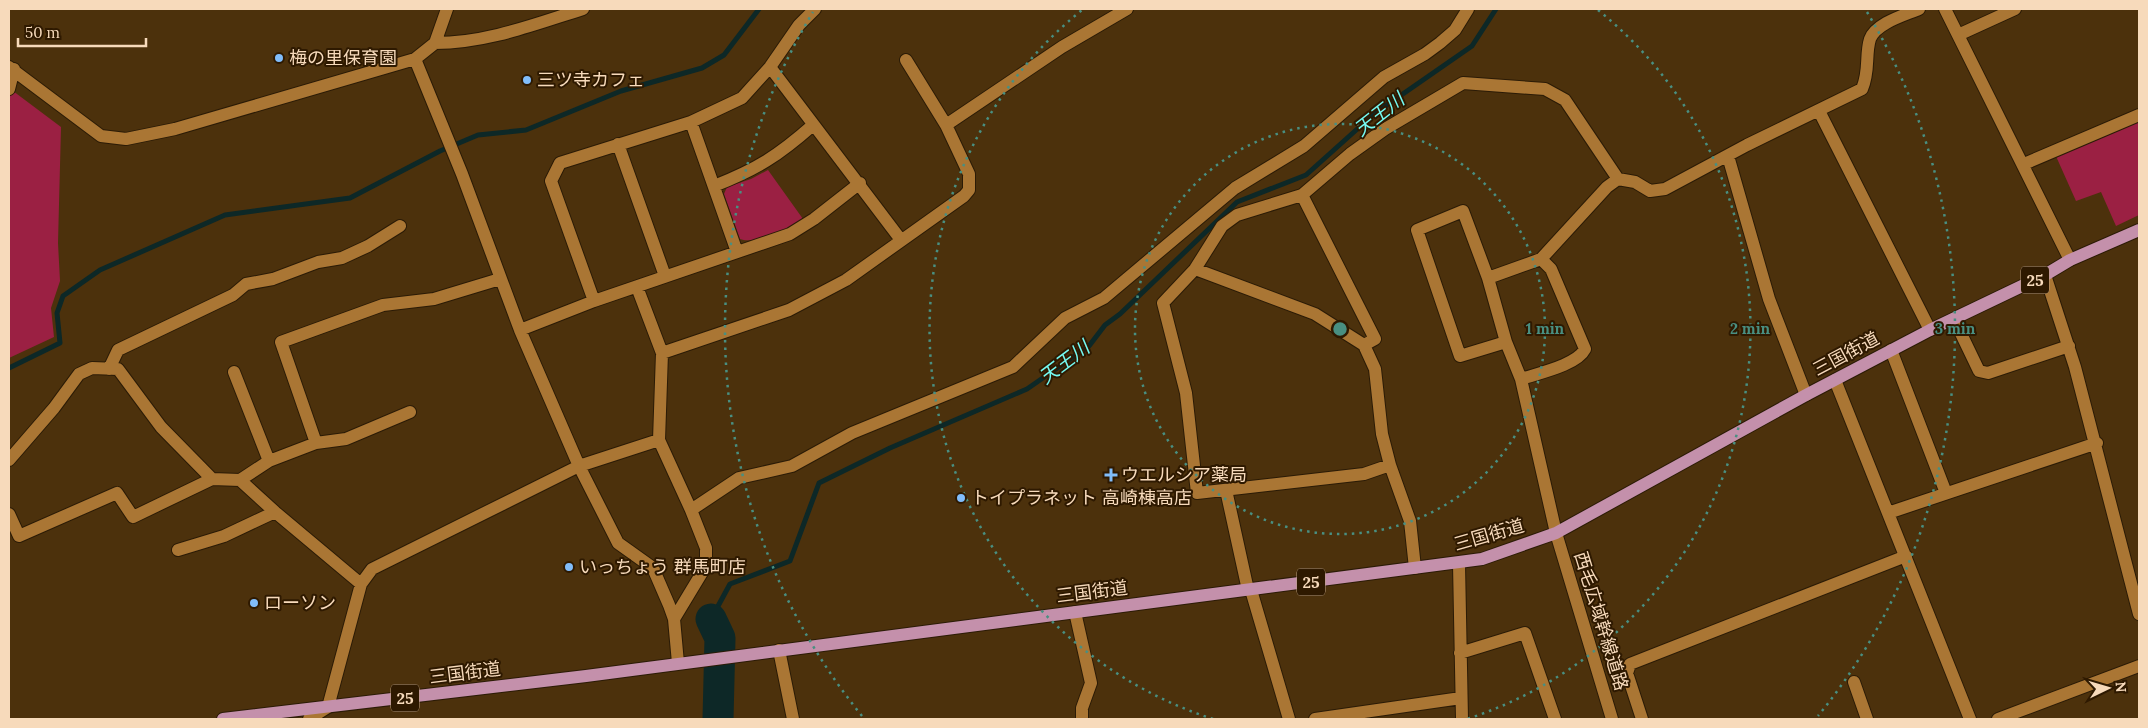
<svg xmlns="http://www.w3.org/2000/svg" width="2148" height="728" viewBox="0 0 2148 728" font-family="Lora,'Noto Sans JP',serif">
<rect width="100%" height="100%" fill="#4c310c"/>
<path fill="#9b2043" d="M9,88L61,127L58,243L60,281L51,308L54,337L9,358Z
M2139,120V215L2116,226L2101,192L2076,201L2055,154Z
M768,170L803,219C790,229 755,245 740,239L724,194L727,187L751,179Z"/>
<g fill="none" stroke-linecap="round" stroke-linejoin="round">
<path stroke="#0d2827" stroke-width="5" d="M9,368L60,343L57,313L63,296L100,270L225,215L350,198L440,151L478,135L526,130L621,91L702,68L724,55L759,9
M711,619L730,584L790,561L819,483L890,448L1027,389L1089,346L1105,325L1120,314L1237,202L1306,175L1374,114L1472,46L1496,9"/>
<path stroke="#0d2827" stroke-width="31" d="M711,619L720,638L718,719"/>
<defs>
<path id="minor" d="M1945,9L2070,260
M1958,35L2015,9
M435,43C487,43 535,24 583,9
M415,59L462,174L520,330L579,466L618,543L653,568L669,605L674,619L678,663
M9,67L101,136L126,139L175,129L415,59L435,43L447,9
M770,67L901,240
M9,89L14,69
M1819,111L1930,330
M691,122L737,252
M946,125L1062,47L1127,9
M618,144L665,276
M1728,156L1769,299L1806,395
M2024,164L2139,115
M714,186C757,169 778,156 813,125
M1302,195L1375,339L1364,345
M1195,269L1315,314L1364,345L1375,369L1382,434L1390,465L1410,521L1415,568
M2045,275L2075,367L2139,614
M1488,278L1541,259L1607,187L1618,179
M637,287L662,353L659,440L691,510L706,548V566L674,619
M594,301L551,181L560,163L691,122L742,98L770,67L799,25L815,9
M1954,319L1979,371L1988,373L2069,346
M520,330L594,301L790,234L814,219L860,183
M1506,342L1460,356L1417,230L1463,211L1488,278L1506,342L1521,379L1556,533L1612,719
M1891,350L1946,493
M662,353L789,310L846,280L964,196L969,190V174L946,125L906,60
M109,369L118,350L233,295L246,284L273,279L318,262L342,258L368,246L400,226
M234,372L269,461
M1521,379C1539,373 1577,365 1585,349L1551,269L1541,259
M1835,380L1970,719
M316,443L281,342L383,305L434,299L500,279
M9,460L54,408L79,374L92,368L118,369L161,427L212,479L240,480L275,512L361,584
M1390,465L1364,474L1197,493L1186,393L1163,303L1195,269L1222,226L1237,215L1302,195L1350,154L1385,129L1463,83L1545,89L1565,100L1618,179L1635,182L1650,191L1665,189L1747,145L1862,89C1870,71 1865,55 1870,39C1876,23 1905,15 1919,9
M240,480L269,461L316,443L346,439L410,412
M1226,490L1248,590
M691,510L739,478L792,466L852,433L1013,367L1065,318L1104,298L1235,188L1304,146L1384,77L1425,54L1440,43L1455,30L1468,9
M1888,513L2097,443
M9,514L19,536L117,493L133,517L212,479
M178,550L224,536L275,512
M1459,564L1462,719
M1251,590L1289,719
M1075,612L1091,683L1082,708V719
M779,650L793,719
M1460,653L1525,633L1555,719
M1854,682L1867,719
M309,719L328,707L361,584L372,569L579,466L659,440
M1315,719L1461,698
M1642,719L1627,673L1630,664L1906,556
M1998,719L2139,666"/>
<path id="major" d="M223,719L586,676L1482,559L1556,533L1806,395L1930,330L2045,275L2070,260L2139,230"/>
</defs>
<use href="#minor" stroke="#2b1b06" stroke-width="14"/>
<use href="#major" stroke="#2b1b06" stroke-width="14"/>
<use href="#minor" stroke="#aa7634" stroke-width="12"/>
<use href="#major" stroke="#c490ab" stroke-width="12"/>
</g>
<g fill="none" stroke="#498f81" stroke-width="2.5" stroke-dasharray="2.5 5">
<circle cx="1340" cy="329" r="205"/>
<path d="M1213 719A410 410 0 0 1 1082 10M1598 10A410 410 0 0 1 1467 719"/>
<path d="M862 716A615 615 0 0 1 813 12M1867 12A615 615 0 0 1 1818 716"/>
</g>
<g fill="#81bdfa" stroke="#2e1900" stroke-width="2">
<circle cx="279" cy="58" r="5"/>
<circle cx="527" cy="80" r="5"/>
<path d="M1108.5 467.5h5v5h5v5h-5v5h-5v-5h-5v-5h5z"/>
<circle cx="961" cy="498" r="5"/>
<circle cx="569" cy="567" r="5"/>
<circle cx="254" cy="603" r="5"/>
</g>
<g text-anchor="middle" stroke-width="4" stroke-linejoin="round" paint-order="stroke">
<g fill="#2e1900" stroke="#bba083" stroke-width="1">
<rect x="2021" y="266.5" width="28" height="27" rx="4"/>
<rect x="1297" y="568.5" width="28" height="27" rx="4"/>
<rect x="391" y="684.5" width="28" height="27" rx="4"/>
</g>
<g font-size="16" font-weight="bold" fill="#f7dabb">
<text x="2035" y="286">25</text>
<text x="1311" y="588">25</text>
<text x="405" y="704">25</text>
</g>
<g font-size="18" fill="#f7dabb" stroke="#2e1900" text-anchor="start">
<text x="289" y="64">梅の里保育園</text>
<text x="537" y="86">三ツ寺カフェ</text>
<text x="1121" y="481">ウエルシア薬局</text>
<text x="971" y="504">トイプラネット 高崎棟高店</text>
<text x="579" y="573">いっちょう 群馬町店</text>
<text x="264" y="609">ローソン</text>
</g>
<g font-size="18" fill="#f7dabb" stroke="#2e1900">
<text transform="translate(1846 354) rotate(-28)" y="6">三国街道</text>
<text transform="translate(1489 535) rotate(-16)" y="6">三国街道</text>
<text transform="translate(1092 592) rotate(-7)" y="6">三国街道</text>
<text transform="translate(1601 621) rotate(73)" y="6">西毛広域幹線道路</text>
<text transform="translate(465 673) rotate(-7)" y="6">三国街道</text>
</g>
<g font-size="19" font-style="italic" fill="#75fbf3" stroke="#2e1900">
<text transform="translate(1379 114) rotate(-38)" y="7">天王川</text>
<text transform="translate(1064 362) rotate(-37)" y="7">天王川</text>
</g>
</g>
<circle cx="1340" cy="329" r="8" fill="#498f81" stroke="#2e1900" stroke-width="2.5"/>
<g font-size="15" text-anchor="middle" font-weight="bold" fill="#498f81" stroke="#2e1900" stroke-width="4" stroke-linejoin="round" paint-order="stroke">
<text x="1545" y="334">1 min</text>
<text x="1750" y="334">2 min</text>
<text x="1955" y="334">3 min</text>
</g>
<rect width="2148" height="728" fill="none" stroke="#f7dabb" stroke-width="20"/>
<g transform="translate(2108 688) rotate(85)" stroke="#2e1900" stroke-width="4" paint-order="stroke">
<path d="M0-4L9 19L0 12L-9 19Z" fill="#f7dabb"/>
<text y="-8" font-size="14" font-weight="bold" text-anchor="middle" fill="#f7dabb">N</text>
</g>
<path d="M18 38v8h128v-8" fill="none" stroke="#f7dabb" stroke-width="2.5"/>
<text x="25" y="38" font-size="15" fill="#f7dabb" stroke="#2e1900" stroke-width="4" paint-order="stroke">50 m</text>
</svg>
